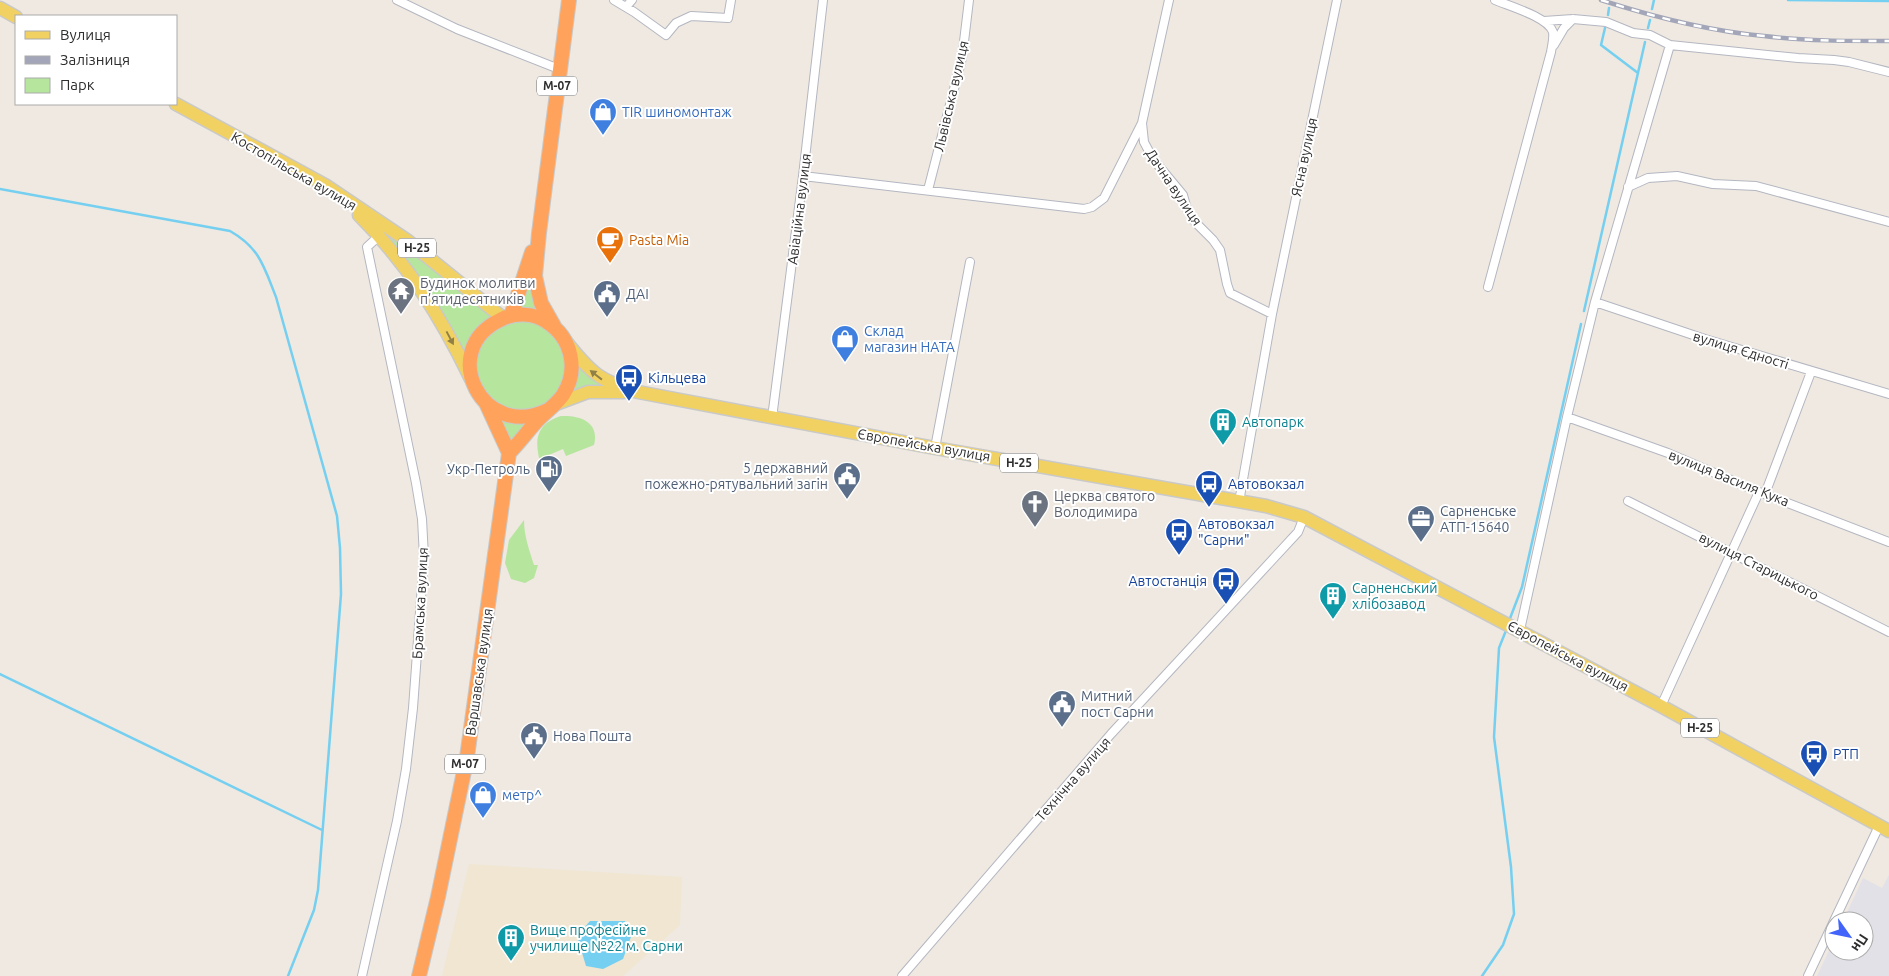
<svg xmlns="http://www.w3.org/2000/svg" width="1889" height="976" viewBox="0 0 1889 976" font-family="Ubuntu,sans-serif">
<rect width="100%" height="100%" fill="#efe9e1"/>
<path fill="#e3e1e8" d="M1889,875V976H1817L1834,940V951H1864V921H1843L1863,878L1882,888Z"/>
<path fill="#f0e6d1" d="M469,864L682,877L680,925L623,976H442Z"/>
<path fill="#b6e59e" d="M368,224L408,241L503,318L529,258L535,276L561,333L619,387L556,404L509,453L460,357Z
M561,416C580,415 600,422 594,445L566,456L563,449L544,457L546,463L541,465C534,442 535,424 561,416Z
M524,520C524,536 529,549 534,565H538L534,578L525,583L511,579L505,563L509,540Z"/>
<path fill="#75cff0" d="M590,921H625L632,934L623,959L603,969L586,966L577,936Z"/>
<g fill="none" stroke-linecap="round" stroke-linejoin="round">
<path stroke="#75cff0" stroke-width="2.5" d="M1788,0L1889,1
M1652,9L1654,0
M1608,15L1609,8
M1605,28L1601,45L1638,73
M1648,28L1650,20
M0,189L230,231C260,248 264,267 276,297L337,516L340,548L341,594L318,890L314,910L288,976
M1584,311L1645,42
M1509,621L1522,587L1581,324
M0,674L322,830
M1482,976L1503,945L1514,914L1511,867L1494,737L1499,648L1507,628"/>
<defs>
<path id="street" d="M397,0L457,29L559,69
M614,0L634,12L666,35L676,23L691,16L728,18L731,0
M1169,0L1142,123L1144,142L1153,159L1183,195L1187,209L1195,222L1213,240L1220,250L1227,284L1230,293L1272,314
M626,7L632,0
M1544,21L1573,19L1606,22L1633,33L1650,35L1670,45L1798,58L1834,60L1849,62L1889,72
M1554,45L1564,28L1573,19
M803,176L1084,209L1092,207L1104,198L1142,123
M1628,187L1648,178L1677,176L1713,184L1756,186L1889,222
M928,190L962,58L969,0
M1488,287L1551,52C1552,46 1554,38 1553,32C1548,17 1509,6 1495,0
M1595,302L1705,339L1889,394
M1567,417L1668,453L1759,492L1889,542
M772,418L803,176L823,0
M935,448L970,262
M1765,494L1811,372
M1628,501L1889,632
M1239,502L1272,314L1337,0
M1520,630L1567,417L1595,302L1670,45
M1661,706L1759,492
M362,976L397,821L406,769L413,708L424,557L422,519L416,483L367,247L379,236
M902,976L1111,734L1298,532L1304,517
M1808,976L1879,826"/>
<path id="primary" d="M0,8L16,17
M176,104L325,185L408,241L503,318
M359,215C408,264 441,317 471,379
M567,343C591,373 601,382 638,392L935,448L1266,506L1304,517L1661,706L1889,831
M556,404L588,392H624"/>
<path id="highway" d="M511,316L532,252
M554,326L541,303L535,276L539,233L569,0
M486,403L509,453
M509,453C519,443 527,432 536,422C545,412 556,405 563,395C579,370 572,338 547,322C534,313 515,312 500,320C437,350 482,442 548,410
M419,976L438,897L467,757L509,453"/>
</defs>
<use href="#street" stroke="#b4b7c1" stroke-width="10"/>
<use href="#primary" stroke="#c9c9c9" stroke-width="15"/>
<use href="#highway" stroke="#c9c9c9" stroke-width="16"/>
<use href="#street" stroke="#fff" stroke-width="8"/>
<use href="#primary" stroke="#f2d163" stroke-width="12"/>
<use href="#highway" stroke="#ffa35c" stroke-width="14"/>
<defs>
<path id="rail" d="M1601,0C1654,17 1708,31 1764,36C1806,41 1847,41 1889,41"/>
</defs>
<use href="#rail" stroke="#a3a6b8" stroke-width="4.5"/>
<use href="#rail" stroke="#fff" stroke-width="2.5" stroke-dasharray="8" stroke-linecap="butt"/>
</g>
<defs><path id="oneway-solid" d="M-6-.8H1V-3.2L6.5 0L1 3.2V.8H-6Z" transform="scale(1.25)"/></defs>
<g fill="#908048">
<use href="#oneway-solid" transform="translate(450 338) rotate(62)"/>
<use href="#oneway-solid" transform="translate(596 375) rotate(-142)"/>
</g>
<defs>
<symbol id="shop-pin" viewBox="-11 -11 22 30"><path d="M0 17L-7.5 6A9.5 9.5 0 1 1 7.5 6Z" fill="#3f7fe0" stroke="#fff"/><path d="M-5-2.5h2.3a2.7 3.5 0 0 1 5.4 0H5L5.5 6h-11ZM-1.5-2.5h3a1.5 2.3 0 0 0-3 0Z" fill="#fff"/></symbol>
<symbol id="cafe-pin" viewBox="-11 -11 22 30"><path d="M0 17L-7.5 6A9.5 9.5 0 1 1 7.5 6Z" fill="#e8710a" stroke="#fff"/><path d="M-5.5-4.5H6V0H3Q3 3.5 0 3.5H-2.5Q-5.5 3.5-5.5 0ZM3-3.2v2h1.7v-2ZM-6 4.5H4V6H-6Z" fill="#fff"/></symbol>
<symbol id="temple-pin" viewBox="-11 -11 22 30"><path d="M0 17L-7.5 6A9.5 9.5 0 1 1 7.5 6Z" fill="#6b7280" stroke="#fff"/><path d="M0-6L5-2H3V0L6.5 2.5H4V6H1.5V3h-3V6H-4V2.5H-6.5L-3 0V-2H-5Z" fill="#fff"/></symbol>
<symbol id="civic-pin" viewBox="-11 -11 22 30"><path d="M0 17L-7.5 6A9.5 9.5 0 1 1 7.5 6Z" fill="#5c6f8a" stroke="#fff"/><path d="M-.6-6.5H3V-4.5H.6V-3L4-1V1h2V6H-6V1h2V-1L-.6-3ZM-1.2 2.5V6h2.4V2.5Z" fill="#fff"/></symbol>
<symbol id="bus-pin" viewBox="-11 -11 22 30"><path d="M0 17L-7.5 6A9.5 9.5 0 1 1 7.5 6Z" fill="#1a4fb4" stroke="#fff"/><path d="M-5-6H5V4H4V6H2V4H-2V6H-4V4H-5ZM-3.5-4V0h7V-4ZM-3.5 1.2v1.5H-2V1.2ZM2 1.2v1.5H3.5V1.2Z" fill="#fff"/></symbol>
<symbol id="building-pin" viewBox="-11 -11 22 30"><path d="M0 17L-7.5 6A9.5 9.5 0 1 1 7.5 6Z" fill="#0f9aa8" stroke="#fff"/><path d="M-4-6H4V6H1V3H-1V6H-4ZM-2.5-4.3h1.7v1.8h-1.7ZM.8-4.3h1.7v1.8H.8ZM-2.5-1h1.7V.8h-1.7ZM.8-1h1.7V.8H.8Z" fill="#fff"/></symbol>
<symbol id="fuel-pin" viewBox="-11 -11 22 30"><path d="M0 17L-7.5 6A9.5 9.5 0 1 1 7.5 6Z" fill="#5c6f8a" stroke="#fff"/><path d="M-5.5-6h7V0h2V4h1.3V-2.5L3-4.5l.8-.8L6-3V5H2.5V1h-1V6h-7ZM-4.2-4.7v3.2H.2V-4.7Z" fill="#fff"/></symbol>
<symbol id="church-pin" viewBox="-11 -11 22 30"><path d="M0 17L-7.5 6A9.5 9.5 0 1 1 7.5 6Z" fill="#6b7280" stroke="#fff"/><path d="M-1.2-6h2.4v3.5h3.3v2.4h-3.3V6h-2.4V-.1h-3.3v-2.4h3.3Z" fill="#fff"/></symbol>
<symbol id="office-pin" viewBox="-11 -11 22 30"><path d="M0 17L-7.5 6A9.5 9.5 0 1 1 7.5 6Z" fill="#5c6f8a" stroke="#fff"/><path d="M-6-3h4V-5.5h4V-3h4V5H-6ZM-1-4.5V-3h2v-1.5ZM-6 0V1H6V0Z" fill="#fff"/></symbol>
</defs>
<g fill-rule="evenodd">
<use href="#shop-pin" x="587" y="96" width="32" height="43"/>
<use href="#cafe-pin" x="594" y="224" width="32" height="43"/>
<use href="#temple-pin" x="385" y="275" width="32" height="43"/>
<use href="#civic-pin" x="591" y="278" width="32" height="43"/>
<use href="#shop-pin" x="829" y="323" width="32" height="43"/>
<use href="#bus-pin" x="613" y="362" width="32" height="43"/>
<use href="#building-pin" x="1207" y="406" width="32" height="43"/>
<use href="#fuel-pin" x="533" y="453" width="32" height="43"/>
<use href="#civic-pin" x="831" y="460" width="32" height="43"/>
<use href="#bus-pin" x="1193" y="468" width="32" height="43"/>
<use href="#church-pin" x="1019" y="488" width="32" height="43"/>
<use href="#office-pin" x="1405" y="503" width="32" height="43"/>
<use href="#bus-pin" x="1163" y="516" width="32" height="43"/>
<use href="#bus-pin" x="1210" y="565" width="32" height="43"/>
<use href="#building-pin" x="1317" y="580" width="32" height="43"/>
<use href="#civic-pin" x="1046" y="688" width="32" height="43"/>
<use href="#civic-pin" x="518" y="720" width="32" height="43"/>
<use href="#bus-pin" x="1798" y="738" width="32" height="43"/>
<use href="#shop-pin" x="467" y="779" width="32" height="43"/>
<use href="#building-pin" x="495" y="922" width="32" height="43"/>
</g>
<g text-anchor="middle" stroke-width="4" stroke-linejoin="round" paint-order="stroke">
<g fill="#fff" stroke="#6d6d6d" stroke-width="1">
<rect x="537" y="76.5" width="40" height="19" rx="4"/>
<rect x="398" y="238.5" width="38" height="19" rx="4"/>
<rect x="1000" y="453.5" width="38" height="19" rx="4"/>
<rect x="1681" y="718.5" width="38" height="19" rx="4"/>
<rect x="445" y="754.5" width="40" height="19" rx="4"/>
</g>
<g font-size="12" font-weight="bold" fill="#2e2e2e">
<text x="557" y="90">М-07</text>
<text x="417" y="252">Н-25</text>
<text x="1019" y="467">Н-25</text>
<text x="1700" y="732">Н-25</text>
<text x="465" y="768">М-07</text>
</g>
<g font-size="14" fill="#2e2e2e" stroke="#fff">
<text transform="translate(951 96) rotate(-77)" y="5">Львівська вулиця</text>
<text transform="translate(1304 157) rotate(-78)" y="5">Ясна вулиця</text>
<text transform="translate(294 171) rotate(30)" y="5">Костопільська вулиця</text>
<text transform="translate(1174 187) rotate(56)" y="5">Дачна вулиця</text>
<text transform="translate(799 209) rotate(-83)" y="5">Авіаційна вулиця</text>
<text transform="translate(1741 350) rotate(17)" y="5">вулиця Єдності</text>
<text transform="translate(924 445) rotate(10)" y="5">Європейська вулиця</text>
<text transform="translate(1729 478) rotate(22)" y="5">вулиця Василя Кука</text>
<text transform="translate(1759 566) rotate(27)" y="5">вулиця Старицького</text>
<text transform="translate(420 603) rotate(-87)" y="5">Брамська вулиця</text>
<text transform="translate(1568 656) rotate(28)" y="5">Європейська вулиця</text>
<text transform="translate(479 672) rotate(-82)" y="5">Варшавська вулиця</text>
<text transform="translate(1073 779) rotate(-49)" y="5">Технічна вулиця</text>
</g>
<g font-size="14" fill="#366cbe" stroke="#fff" text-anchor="start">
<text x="622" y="117">TIR шиномонтаж</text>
<text x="864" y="336">Склад<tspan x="864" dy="16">магазин НАТА</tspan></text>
<text x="502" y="800">метр^</text>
</g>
<g font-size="14" fill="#c56008" stroke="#fff" text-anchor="start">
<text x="629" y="245">Pasta Mia</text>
</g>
<g font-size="14" fill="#5b616d" stroke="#fff" text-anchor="start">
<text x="420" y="288">Будинок молитви<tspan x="420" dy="16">п’ятидесятників</tspan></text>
<text x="1054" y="501">Церква святого<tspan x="1054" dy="16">Володимира</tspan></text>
</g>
<g font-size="14" fill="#4e5e75" stroke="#fff" text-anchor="start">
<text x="626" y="299">ДАІ</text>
<text x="828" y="473" text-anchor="end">5 державний<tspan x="828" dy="16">пожежно-рятувальний загін</tspan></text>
<text x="530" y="474" text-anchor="end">Укр-Петроль</text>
<text x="1440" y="516">Сарненське<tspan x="1440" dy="16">АТП-15640</tspan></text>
<text x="1081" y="701">Митний<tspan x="1081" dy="16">пост Сарни</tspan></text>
<text x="553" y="741">Нова Пошта</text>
</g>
<g font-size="14" fill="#164399" stroke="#fff" text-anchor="start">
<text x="648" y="383">Кільцева</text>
<text x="1228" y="489">Автовокзал</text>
<text x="1198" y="529">Автовокзал<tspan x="1198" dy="16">"Сарни"</tspan></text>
<text x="1207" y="586" text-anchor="end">Автостанція</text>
<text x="1833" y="759">РТП</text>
</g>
<g font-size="14" fill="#0d838f" stroke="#fff" text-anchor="start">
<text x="1242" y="427">Автопарк</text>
<text x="1352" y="593">Сарненський<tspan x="1352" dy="16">хлібозавод</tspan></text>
<text x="530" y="935">Вище професійне<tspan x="530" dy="16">училище №22 м. Сарни</tspan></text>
</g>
</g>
<rect x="15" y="15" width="162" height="90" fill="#ffffff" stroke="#ababab"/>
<rect x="25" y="31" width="25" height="8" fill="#f2d163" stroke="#ababab"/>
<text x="60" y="40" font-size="15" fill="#2e2e2e">Вулиця</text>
<rect x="25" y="56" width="25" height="8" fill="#a3a6b8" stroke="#ababab"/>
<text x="60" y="65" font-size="15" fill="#2e2e2e">Залізниця</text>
<rect x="25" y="78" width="25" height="15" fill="#b6e59e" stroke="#ababab"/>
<text x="60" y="90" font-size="15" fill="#2e2e2e">Парк</text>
<g transform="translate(1849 936) rotate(123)"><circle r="24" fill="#ffffff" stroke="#ababab"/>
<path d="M0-4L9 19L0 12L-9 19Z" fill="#4264fb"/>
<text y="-8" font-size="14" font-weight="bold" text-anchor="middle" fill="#2e2e2e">Пн</text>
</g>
</svg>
